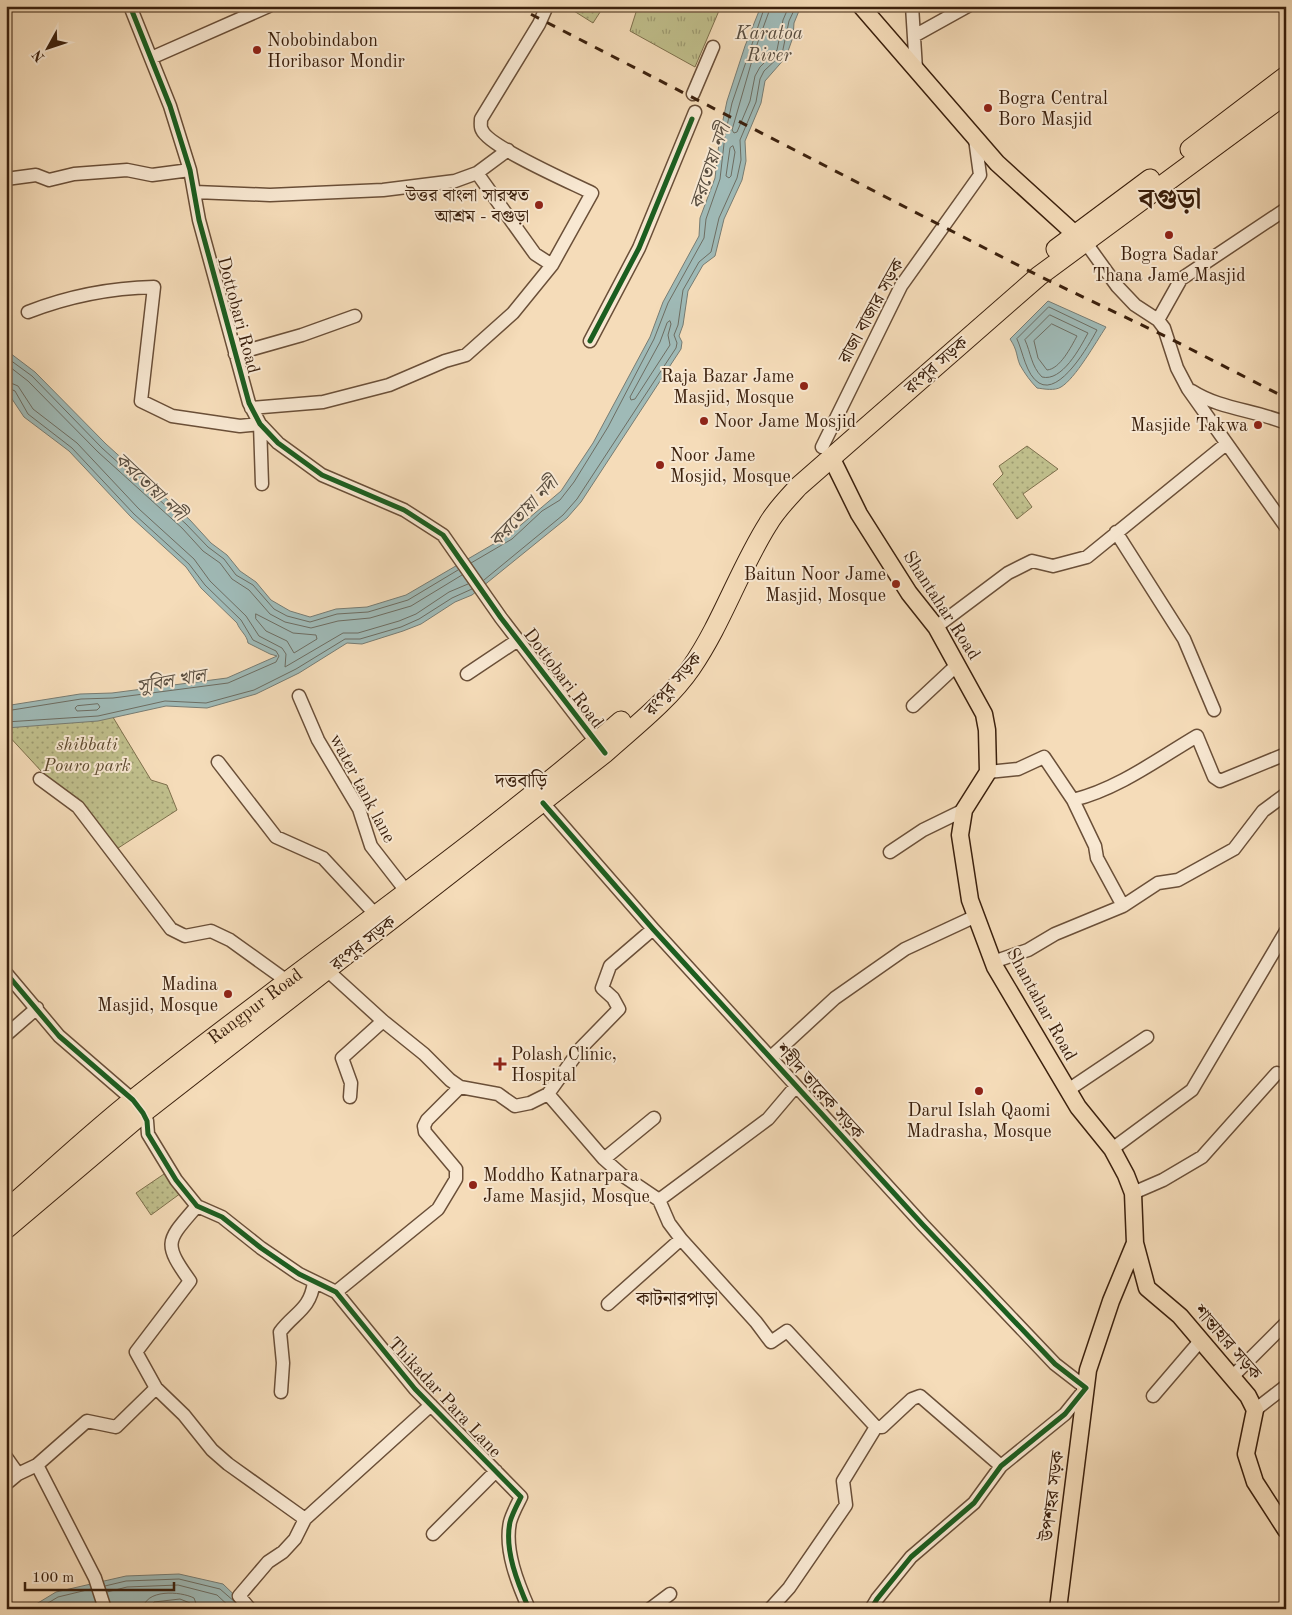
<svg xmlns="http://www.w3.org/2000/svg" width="1292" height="1615" viewBox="0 0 1292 1615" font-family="'Old Standard TT','Noto Serif Bengali',serif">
<defs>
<pattern id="grass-tufts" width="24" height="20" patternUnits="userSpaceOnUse" patternTransform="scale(1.25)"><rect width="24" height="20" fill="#c0bf8c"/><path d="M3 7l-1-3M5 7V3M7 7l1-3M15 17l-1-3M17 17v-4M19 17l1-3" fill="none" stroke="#9d9b71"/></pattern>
<pattern id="park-dots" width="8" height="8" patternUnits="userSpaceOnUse" patternTransform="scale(1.25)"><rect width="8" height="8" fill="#c0bf8c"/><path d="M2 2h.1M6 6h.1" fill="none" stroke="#9d9b71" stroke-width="1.8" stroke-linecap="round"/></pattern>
</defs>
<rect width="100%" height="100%" fill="#f5dcb9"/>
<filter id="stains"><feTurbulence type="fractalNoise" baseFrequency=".004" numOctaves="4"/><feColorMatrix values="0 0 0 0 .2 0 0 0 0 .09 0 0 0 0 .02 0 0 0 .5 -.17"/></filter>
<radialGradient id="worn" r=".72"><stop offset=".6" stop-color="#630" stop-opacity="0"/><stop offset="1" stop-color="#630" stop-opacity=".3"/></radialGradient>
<path fill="url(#grass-tufts)" stroke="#7e704c" d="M638,6H721L695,67L630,31Z"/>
<path fill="url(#park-dots)" stroke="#7e704c" d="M566,6H604L593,23Z
M1027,446L1058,469L1023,494L1032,507L1017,519L993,484L1003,474L999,466Z
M108,709L151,780L167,785L177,810L112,852L70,795L42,772L6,733V723Z
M167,1172L181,1193L151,1215L136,1193Z"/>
<path fill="#9fbab7" stroke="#777c73" d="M761,6H801L794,23L793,37L786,57L765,81L761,103L745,141L746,161L742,180L724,219L715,256L703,265L688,291L683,325L679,336L682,342L681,349L581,502L567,518L472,595L455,602L421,624L403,631L362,644L347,643L299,673L256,694L207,708L166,706L98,721L6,728V703L11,705L80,694L112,693L227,678L277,656L270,654L248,643C247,635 240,631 237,623L201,588L186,567L131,517L69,451L24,417L6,390V350L35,372L106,444L190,520L211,543L227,555L240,571L256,582L271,600L290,611L310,617L336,609L367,607L406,595L509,535L561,491L593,443L650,337L663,302L699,236L700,218L715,178L720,134L727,101L745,46Z
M1048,301L1106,327C1096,342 1075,379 1061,387C1055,391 1044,389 1037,388C1031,382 1025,374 1020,365C1016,356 1018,351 1010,339Z
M179,1574L223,1584L249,1609H194L180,1604L126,1609H28L56,1592L126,1576Z"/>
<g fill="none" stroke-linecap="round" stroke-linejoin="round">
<path stroke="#6d6d62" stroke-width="1" d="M771,6L755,50L732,130L734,133L737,132L750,101L755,76L760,67L777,50L783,20L789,6
M733,146L735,152L731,176L729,178L726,176L730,148Z
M1049,307L1097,330C1089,345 1060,396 1039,383C1026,375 1023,352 1017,339Z
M1050,315L1088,333C1080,348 1062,382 1042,377C1031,366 1031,353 1025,340Z
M670,321L671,324L668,335L670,345L635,399L631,400L630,397L660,342L667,323Z
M1052,324L1077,336C1071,347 1060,369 1047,370L1038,358L1034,341Z
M6,357L32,376L102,448L186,524L208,547L224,559L236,575L253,585L274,609L287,616L310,622L337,614L368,612L408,600L458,570
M6,364L28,381L98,452L182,528L203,551L220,563L232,579L249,590L270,614L285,622L311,628L338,621L370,618L411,606L462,575
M6,381L18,386L33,409L77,443L139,509L194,559L210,581L246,616L259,636L282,648L286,654L285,667L343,633H358L399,621L416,614L449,592L468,584
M6,387L15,391L28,414L72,448L134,514L189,564L205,585L241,620L253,640L276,651L279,656L276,662L228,683L113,698L81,699L12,710L6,708
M471,563L512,539L542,511L560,500L574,482L608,427L654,339L668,303L704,238L706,219L720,179L725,135L732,103L765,6
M484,580L563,515L577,499L676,348L677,343L674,335L678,325L683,290L699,262L711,252L719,218L737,178L741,160L740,140L756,102L760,79L764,71L782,54L789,21L796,6
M256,614L293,633L316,635L317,639L294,653L287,641L266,631L256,619Z
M98,704L100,707L97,710L77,711L75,708L77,706Z
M6,722L98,716L165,701L206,703L254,690L296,669L345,639H360L401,627L419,619L452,598L472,589
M105,1586L126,1581L179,1579L220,1589L235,1602
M107,1592L127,1587L178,1585L217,1595L232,1609
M38,1609L58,1597L91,1589
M143,1609C145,1589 180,1591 194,1598L198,1609
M150,1609L154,1602L180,1599L190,1603L192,1609"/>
<defs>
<path id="minor" d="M130,6L170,106L190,170L199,220L249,403L260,424L278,443L322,475L404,510L443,535L501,618L600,747
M912,6L916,69
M914,36L968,6
M151,58L269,6
M693,94L713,47
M975,139L980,175
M477,173L535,254L552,265
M6,179L36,175L49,180L74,174L127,170L152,175L190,170
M195,192L270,195L383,190L455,181L477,173L508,150
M1086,243L1117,286L1135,305L1158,320L1164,328L1177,368L1188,389L1286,527
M28,312C69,296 110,288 154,287L141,401L172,416L240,426L260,424L262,484
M1158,320L1181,279L1286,209
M590,341L639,248L695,112
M235,354L302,335L355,316
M1192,391C1220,409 1255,410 1286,423
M251,408L323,402L389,385L445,361L466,355L513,313L552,265L592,193C572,183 489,147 482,130C480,127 481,123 481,119L539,24L547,6
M822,447L901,286L980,175
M1116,532L1184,639L1214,710
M936,627L1008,573L1032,561L1053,566L1087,557L1226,444
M467,674L518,640
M299,696L318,740L359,809L371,846L406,891
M913,706L958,664
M218,762L276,837L323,858L376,915
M988,772L1018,769L1044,757L1073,800L1095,846L1097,858L1123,906
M40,779L78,807L171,929L185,936L211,931L230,940L287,981
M1073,800C1118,789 1158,759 1197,736L1214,777L1220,781L1286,754
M543,803L653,929L923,1225L1055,1364L1086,1388L1065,1414L1001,1466L974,1503L911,1557L877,1599L871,1609
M890,852L923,830L964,810
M993,962L1028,950L1055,934L1123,906L1158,883L1178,880L1234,849L1263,811L1286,794
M328,971L383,1021L424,1054L450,1080L460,1087L498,1094L515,1106L530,1103L548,1094L604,1159L622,1175L659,1200
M6,973L59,1036L133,1100L143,1113L147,1121L148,1134L176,1180L197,1206L222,1217L261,1248L299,1274L336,1292L415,1389L521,1497C517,1505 512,1514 510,1522C504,1550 518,1584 529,1609
M6,1035L37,1008
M771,1057L835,998L905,949L976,916
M1068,1090L1147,1037
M548,1094L581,1048L619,1009L613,998L602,988L610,966L653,929
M350,1097L351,1083L342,1058L383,1021
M1112,1149L1192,1090L1286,931
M604,1159L654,1118
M1133,1193L1163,1180L1202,1157L1277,1073
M659,1200L669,1223L681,1239L756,1322L771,1342L787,1331L876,1427H882L912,1399L920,1396L1001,1466
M659,1200L768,1119L796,1086
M197,1206C167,1241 162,1242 190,1281L136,1352L156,1388L184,1415L212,1450L228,1464L305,1519
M336,1292L438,1209L456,1179V1169L425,1132L424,1126L427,1120L460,1087
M608,1304L681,1239
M1233,1376L1286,1323
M281,1392L283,1363L280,1332C295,1312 310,1310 314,1282
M1153,1396L1201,1340
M1255,1410L1286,1386
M6,1457L18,1474
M37,1465L95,1578L105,1609
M6,1484L18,1474L37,1465L87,1421L116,1427L156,1388
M433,1534L496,1471
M250,1609L239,1596L268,1562L283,1552L295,1539L305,1519L431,1405
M650,1609L670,1594
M770,1609L789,1588L846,1505L843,1481L876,1427"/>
<path id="major" d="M861,6L997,163L1075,234
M831,457L859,514L909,593L936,627L984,714L987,730L988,772L964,810L960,835L970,900L995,967L1078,1107L1112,1149L1126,1175L1133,1193L1135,1243L1147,1288L1180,1316L1248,1396L1255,1410L1246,1454L1255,1482L1286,1530
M1058,1609L1088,1370L1111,1301L1135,1243"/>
<g id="highway">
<path d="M1190,149L1286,76"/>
<path d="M1056,249L1150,179"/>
<path id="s1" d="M6,1210C49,1173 90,1134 134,1099C295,971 466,855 621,721"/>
<path d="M6,1229L143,1113L605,753C634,727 669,700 691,668C722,623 739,570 768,524C776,510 788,498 799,486L1039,276L1286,94"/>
</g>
</defs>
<use href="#minor" stroke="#6a4f38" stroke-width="15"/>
<use href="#major" stroke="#3b200d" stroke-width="19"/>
<use href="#highway" stroke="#3b200d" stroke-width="21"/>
<use href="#minor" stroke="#f8e8d2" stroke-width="12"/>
<use href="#major" stroke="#f5dcb9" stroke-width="16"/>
<use href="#highway" stroke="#f5dcb9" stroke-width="19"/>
<path stroke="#3b200d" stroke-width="3" stroke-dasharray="9 9" stroke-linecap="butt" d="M515,6L1039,276L1167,337L1286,398"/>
<defs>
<path id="cycleway" d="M130,6L170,106L190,170L199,220L249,403L260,424L278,443L322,475L404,510L443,535L501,618L605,753
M590,341L639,248L692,119
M543,803L653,929L923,1225L1055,1364L1086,1388L1065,1414L1001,1466L974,1503L911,1557L877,1599L871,1609
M6,973L59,1036L133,1100L143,1113L147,1121L148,1134L176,1180L197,1206L222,1217L261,1248L299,1274L336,1292L415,1389L521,1497C517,1505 512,1514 510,1522C504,1550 518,1584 529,1609"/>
</defs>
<use href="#cycleway" stroke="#f8e8d2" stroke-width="8"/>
<use href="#cycleway" stroke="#1b5e20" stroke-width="5"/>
</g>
<g fill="#8f2418" stroke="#f8e8d2" stroke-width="2">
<circle cx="257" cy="50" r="5"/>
<circle cx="988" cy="108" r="5"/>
<circle cx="539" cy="205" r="5"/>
<circle cx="1169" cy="235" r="5"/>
<circle cx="804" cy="386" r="5"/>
<circle cx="704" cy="421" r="5"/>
<circle cx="1258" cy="425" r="5"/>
<circle cx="660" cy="465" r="5"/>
<circle cx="896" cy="584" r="5"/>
<circle cx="228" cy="994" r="5"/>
<path d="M497.5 1056.5h5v5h5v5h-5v5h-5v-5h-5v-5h5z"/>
<circle cx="979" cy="1091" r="5"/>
<circle cx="473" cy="1185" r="5"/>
</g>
<g text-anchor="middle" stroke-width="4" stroke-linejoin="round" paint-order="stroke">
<g font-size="18" fill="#3b200d" stroke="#f8e8d2" text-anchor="start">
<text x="267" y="46">Nobobindabon<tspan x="267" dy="21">Horibasor Mondir</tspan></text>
<text x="998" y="104">Bogra Central<tspan x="998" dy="21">Boro Masjid</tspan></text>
<text x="529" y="201" text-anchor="end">উত্তর বাংলা সারস্বত<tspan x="529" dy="21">আশ্রম - বগুড়া</tspan></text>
<text x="1169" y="260" text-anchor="middle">Bogra Sadar<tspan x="1169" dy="21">Thana Jame Masjid</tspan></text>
<text x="794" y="382" text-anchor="end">Raja Bazar Jame<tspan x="794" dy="21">Masjid, Mosque</tspan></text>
<text x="714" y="427">Noor Jame Mosjid</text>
<text x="1248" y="431" text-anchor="end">Masjide Takwa</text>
<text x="670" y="461">Noor Jame<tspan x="670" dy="21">Mosjid, Mosque</tspan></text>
<text x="886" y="580" text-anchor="end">Baitun Noor Jame<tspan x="886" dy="21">Masjid, Mosque</tspan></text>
<text x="218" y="990" text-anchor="end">Madina<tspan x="218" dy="21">Masjid, Mosque</tspan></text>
<text x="511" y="1060">Polash Clinic,<tspan x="511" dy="21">Hospital</tspan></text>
<text x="979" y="1116" text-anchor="middle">Darul Islah Qaomi<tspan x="979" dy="21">Madrasha, Mosque</tspan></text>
<text x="483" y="1181">Moddho Katnarpara<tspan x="483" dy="21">Jame Masjid, Mosque</tspan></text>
</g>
<g font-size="18" fill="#3b200d" stroke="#f8e8d2">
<text transform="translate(871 311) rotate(-61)" y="6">রাজা বাজার সড়ক</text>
<text transform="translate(239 315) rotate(75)" y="6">Dottobari Road</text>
<text transform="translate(936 365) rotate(-41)" y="6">রংপুর সড়ক</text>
<text transform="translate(942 605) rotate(57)" y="6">Shantahar Road</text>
<text transform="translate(564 678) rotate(53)" y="6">Dottobari Road</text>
<text transform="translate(673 684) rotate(-49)" y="6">রংপুর সড়ক</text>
<text transform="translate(363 788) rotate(62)" y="6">water tank lane</text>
<text transform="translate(363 943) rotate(-38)" y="6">রংপুর সড়ক</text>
<text transform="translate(1042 1004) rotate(61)" y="6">Shantahar Road</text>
<text dy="6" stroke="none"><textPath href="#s1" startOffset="322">Rangpur Road</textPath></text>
<text transform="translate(820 1091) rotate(48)" y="6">শহীদ তারেক সড়ক</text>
<text transform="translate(1228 1342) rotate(49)" y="6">শান্তাহার সড়ক</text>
<text transform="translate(445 1397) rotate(47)" y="6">Thikadar Para Lane</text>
<text transform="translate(1052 1496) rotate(-83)" y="6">উপশহর সড়ক</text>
</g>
<g font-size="18" font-style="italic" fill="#5c482d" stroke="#f8e8d2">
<text x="87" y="750">shibbati<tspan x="87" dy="21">Pouro park</tspan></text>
</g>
<g font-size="19" font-style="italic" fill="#594e40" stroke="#f8e8d2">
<text x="769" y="39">Karatoa<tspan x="769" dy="22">River</tspan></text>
<text transform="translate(709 166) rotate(-71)" y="7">করতোয়া নদী</text>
<text transform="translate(151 486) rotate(43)" y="7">করতোয়া নদী</text>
<text transform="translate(523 511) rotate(-46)" y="7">করতোয়া নদী</text>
<text transform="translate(171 680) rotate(-10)" y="7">সুবিল খাল</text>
</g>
<g font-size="19" fill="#3b200d" stroke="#f8e8d2">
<text x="521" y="787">দত্তবাড়ি</text>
<text x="677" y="1305">কাটনারপাড়া</text>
</g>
<g font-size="28" font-weight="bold" fill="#3b200d" stroke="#f8e8d2">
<text x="1170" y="208">বগুড়া</text>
</g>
</g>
<rect width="1292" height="1615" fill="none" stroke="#f5dcb9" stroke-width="25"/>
<rect x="8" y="8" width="1277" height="1600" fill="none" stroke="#3b200d" stroke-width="2.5"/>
<rect x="12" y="12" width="1267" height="1590" fill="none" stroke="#3b200d"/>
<g transform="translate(48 48) rotate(230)" stroke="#f8e8d2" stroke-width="4" paint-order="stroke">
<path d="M0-4L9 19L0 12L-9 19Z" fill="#3b200d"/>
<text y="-8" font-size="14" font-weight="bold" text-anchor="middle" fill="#3b200d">N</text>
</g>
<path d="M25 1582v8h149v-8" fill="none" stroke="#3b200d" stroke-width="2.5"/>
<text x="32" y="1582" font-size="15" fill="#3b200d" stroke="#f8e8d2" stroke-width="4" paint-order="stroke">100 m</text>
<rect width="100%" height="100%" filter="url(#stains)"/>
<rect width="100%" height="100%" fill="url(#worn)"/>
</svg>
